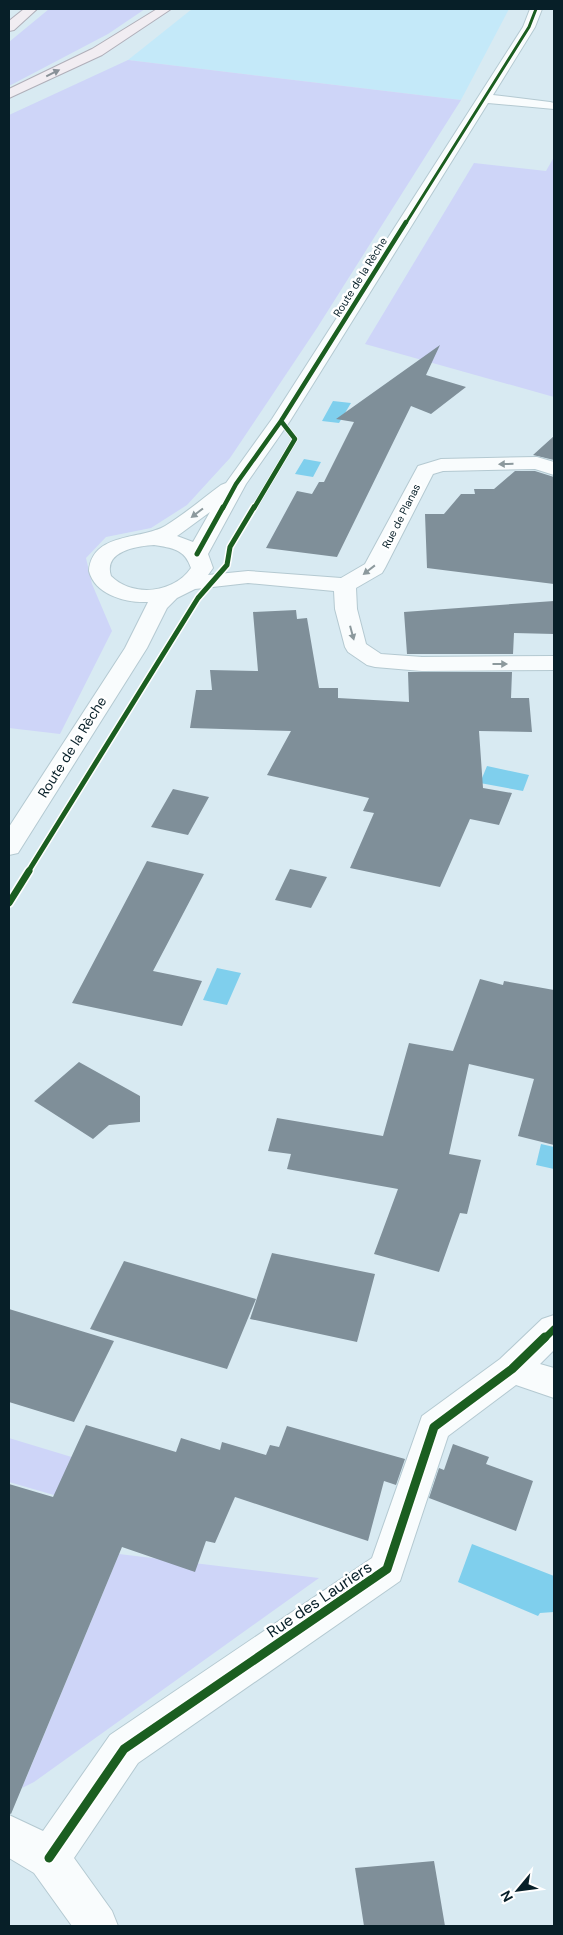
<svg xmlns="http://www.w3.org/2000/svg" width="563" height="1935" viewBox="0 0 563 1935" font-family="'DM Sans',sans-serif">
<rect width="100%" height="100%" fill="#d8eaf2"/>
<path fill="#c4e9f9" d="M192,9H509L461,100L128,60Z"/>
<path fill="#ced5f8" d="M49,9H145L108,34L9,86V42Z
M128,60L461,100L317,328L230,458L187,505L151,528L106,537L86,558L92,584L112,631L60,734L9,728V115Z
M554,157V397L365,344L474,163L546,171Z
M9,1438L154,1482L140,1520L9,1482Z
M119,1554L319,1578L34,1782L22,1788Z"/>
<path fill="#7fcfed" d="M333,401L351,403L339,423L322,421Z
M304,459L321,462L313,477L295,474Z
M487,766L529,775L523,791L480,783Z
M217,968L241,973L227,1005L203,1000Z
M541,1144L554,1147V1169L536,1165Z
M472,1544L554,1576V1612L540,1613L538,1616L458,1582Z"/>
<path fill="#7f8f99" d="M440,345L426,375L466,387L431,414L411,406L337,557L266,548L297,491L312,494L319,482H324L354,422L336,419Z
M554,436V460L533,455Z
M515,471H535L554,477V584L427,568L425,514H444L461,494H475L474,489H494Z
M554,601V634L514,633L513,654H407L404,612Z
M296,610L297,619L307,618L319,688H338V698L409,702L408,672H512L511,698H529L532,732L479,731L483,788L512,793L499,825L470,819L440,887L350,868L374,813L363,811L369,798L267,775L291,731L190,728L196,690H212L210,670L258,671L253,612Z
M173,789L209,797L188,835L151,827Z
M147,861L204,874L153,971L202,981L182,1026L72,1003Z
M290,869L327,877L311,908L275,900Z
M480,979L503,985L504,981L554,990V1145L518,1136L534,1079L469,1064L449,1154L481,1160L467,1214L460,1213L439,1272L374,1254L398,1189L287,1169L291,1154L268,1151L277,1118L383,1136L409,1043L453,1051Z
M79,1062L140,1096V1122L109,1125L93,1139L34,1101Z
M272,1253L375,1274L357,1342L250,1319Z
M124,1261L256,1299L227,1369L90,1329Z
M9,1309L114,1341L74,1422L9,1402Z
M86,1425L176,1452L181,1438L220,1450L222,1442L266,1455L270,1445L279,1447L287,1426L405,1459L396,1485L384,1481L368,1541L235,1497L215,1543L206,1541L195,1572L122,1547L11,1814L9,1813V1484L53,1497Z
M453,1444L489,1457L486,1464L533,1481L516,1531L429,1498L439,1468L444,1470Z
M434,1861L445,1926H364L355,1868Z"/>
<g fill="none" stroke-linecap="round" stroke-linejoin="round">
<defs>
<path id="street" d="M530,9H542L535,27L493,95L550,102L554,103V109L488,103L290,421L246,484L208,554L213,568L208,575L248,571L341,578L365,564L418,466L441,459L537,457L554,462V475L535,469L443,471L433,474L385,568L382,573L356,588L357,609L366,644L381,654L422,657L554,656V670L422,671L375,667L367,665L348,652L345,647L335,609L334,591L248,583L195,589L177,598L167,608L147,648L18,853L9,855V827L125,648L148,602C126,603 95,595 89,571C92,532 141,540 165,526C185,514 203,498 221,485L226,483L272,419L523,27ZM210,512L193,542L177,536L180,534ZM154,545C172,548 185,549 191,568C174,593 133,598 111,576C103,551 137,546 154,545Z
M554,1315V1350L540,1364L554,1368V1398L516,1385L448,1436L400,1581L138,1763L74,1858L112,1911L118,1926H72L34,1873L9,1858V1815L43,1831L110,1735L372,1558L422,1416L500,1359L542,1319Z"/>
<path id="primary" d="M24,9H37L14,30L9,31V21Z
M157,9H171L102,55L9,98V89L92,49Z"/>
</defs>
<use href="#street" stroke="#b4c9d1" stroke-width="2"/>
<use href="#primary" stroke="#b0afb9" stroke-width="2"/>
<use href="#street" fill="#f9fcfd" fill-rule="evenodd"/>
<use href="#primary" fill="#f1edf2" fill-rule="evenodd"/>
<defs>
<path id="cycleway-far4" d="M406,223L529,27L536,9"/>
<path id="cycleway-far3" d="M223,508L236,484L281,421L406,222
M254,508L295,439L281,421"/>
<path id="cycleway-far2" d="M197,554L223,507
M28,872L198,598L227,565L230,547L254,507"/>
<path id="cycleway-far1" d="M9,903L29,871
M544,1339L554,1329"/>
<path id="cycleway" d="M49,1858L124,1749L387,1569L434,1427L512,1369L545,1337"/>
</defs>
<use href="#cycleway-far4" stroke="#fff" stroke-width="5"/>
<use href="#cycleway-far3" stroke="#fff" stroke-width="6"/>
<use href="#cycleway-far2" stroke="#fff" stroke-width="8"/>
<use href="#cycleway-far1" stroke="#fff" stroke-width="10"/>
<use href="#cycleway" stroke="#fff" stroke-width="12"/>
<use href="#cycleway-far4" stroke="#1b5e20" stroke-width="3"/>
<use href="#cycleway-far3" stroke="#1b5e20" stroke-width="4.5"/>
<use href="#cycleway-far2" stroke="#1b5e20" stroke-width="5"/>
<use href="#cycleway-far1" stroke="#1b5e20" stroke-width="7"/>
<use href="#cycleway" stroke="#1b5e20" stroke-width="9"/>
</g>
<defs><path id="oneway-solid" d="M-6-.8H1V-3.2L6.5 0L1 3.2V.8H-6Z" transform="scale(1.25)"/></defs>
<use fill="#889097" href="#oneway-solid" transform="translate(53 73) rotate(-26)"/>
<g fill="#8c999d">
<use href="#oneway-solid" transform="translate(506 464) rotate(179)"/>
<use href="#oneway-solid" transform="translate(197 513) rotate(143)"/>
<use href="#oneway-solid" transform="translate(369 570) rotate(142)"/>
<use href="#oneway-solid" transform="translate(352 633) rotate(75)"/>
<use href="#oneway-solid" transform="translate(500 664)"/>
</g>
<g text-anchor="middle" stroke-width="5" stroke-linejoin="round" paint-order="stroke">
<g font-size="11" fill="#071f28" stroke="#fff">
<text transform="translate(360 277) rotate(-58)" y="4">Route de la Rèche</text>
<text transform="translate(401 516) rotate(-63)" y="4">Rue de Planas</text>
</g>
<g font-size="14" fill="#071f28" stroke="#fff">
<text transform="translate(72 747) rotate(-58)" y="5">Route de la Rèche</text>
</g>
<g font-size="16" fill="#071f28" stroke="#fff">
<text transform="translate(319 1599) rotate(-34)" y="6">Rue des Lauriers</text>
</g>
</g>
<rect width="563" height="1935" fill="none" stroke="#071f28" stroke-width="20"/>
<g transform="translate(518 1890) rotate(241)" stroke="#ffffff" stroke-width="4" paint-order="stroke">
<path d="M0-4L9 19L0 12L-9 19Z" fill="#071f28"/>
<text y="-8" font-size="14" font-weight="bold" text-anchor="middle" fill="#071f28">N</text>
</g>
</svg>
